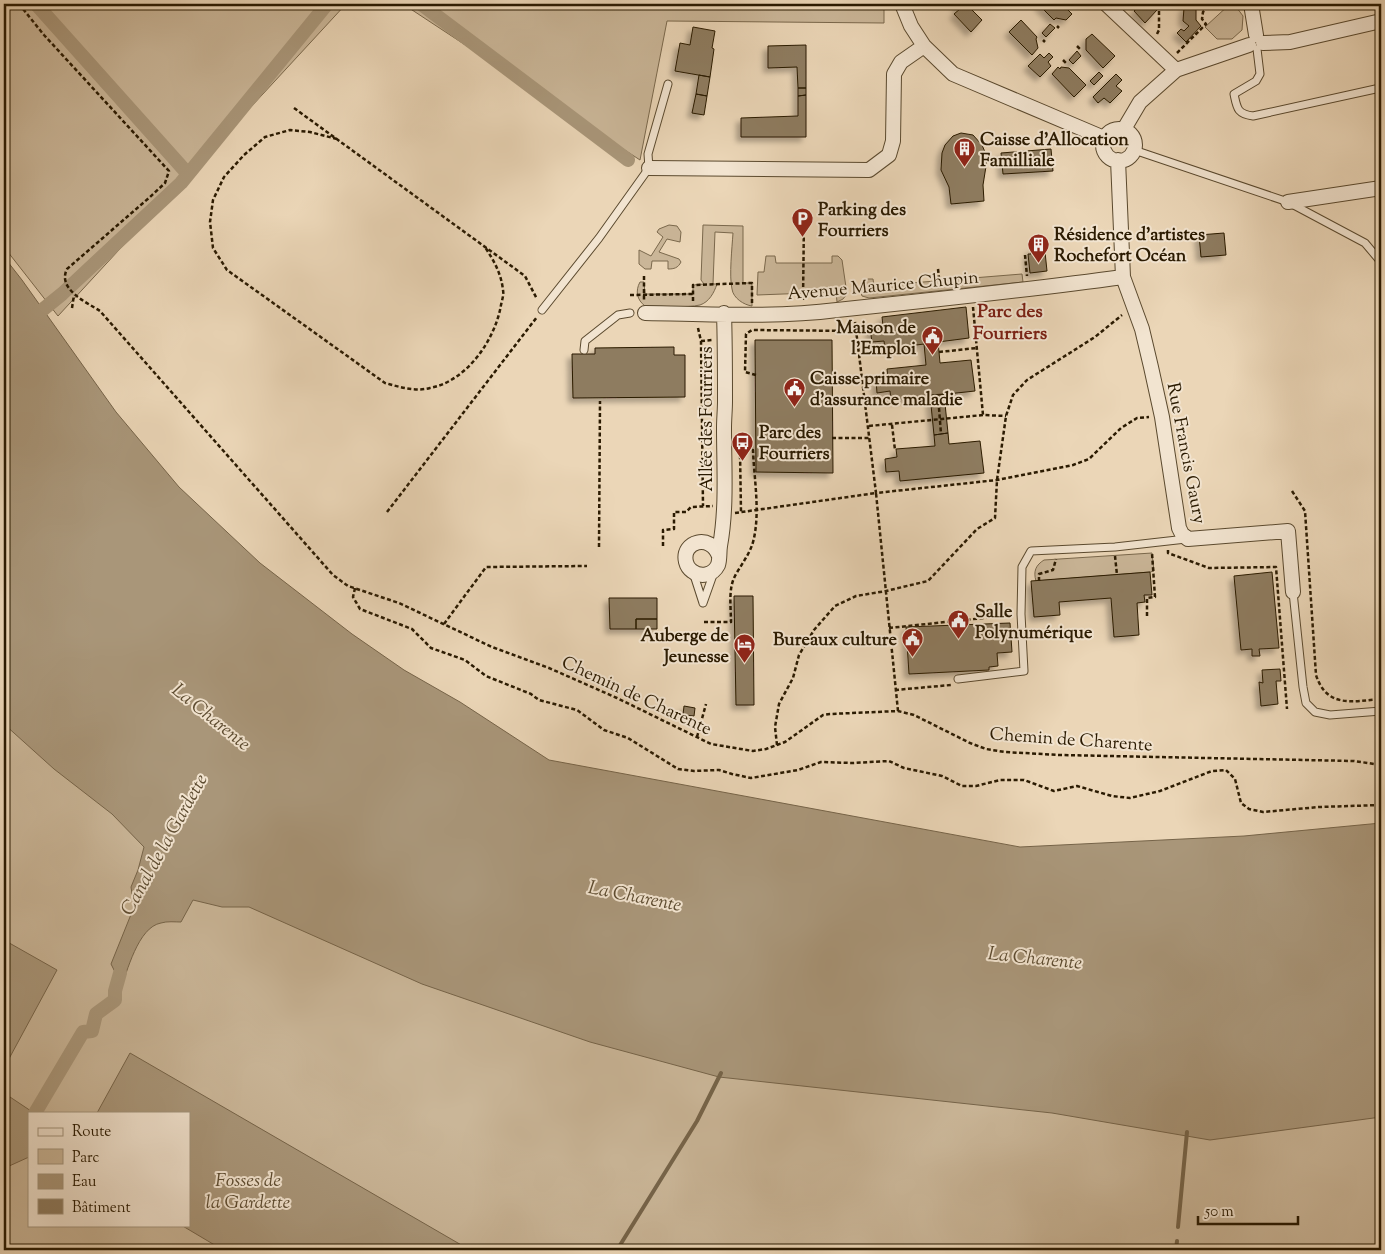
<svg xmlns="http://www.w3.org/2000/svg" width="1385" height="1254" viewBox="0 0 1385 1254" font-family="'Sorts Mill Goudy',serif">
<defs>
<filter id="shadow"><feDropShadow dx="-4.5" dy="4.5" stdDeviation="2.5" flood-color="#0004"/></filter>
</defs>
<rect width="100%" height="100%" fill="#ebd6b7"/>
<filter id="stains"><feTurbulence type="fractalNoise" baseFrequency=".004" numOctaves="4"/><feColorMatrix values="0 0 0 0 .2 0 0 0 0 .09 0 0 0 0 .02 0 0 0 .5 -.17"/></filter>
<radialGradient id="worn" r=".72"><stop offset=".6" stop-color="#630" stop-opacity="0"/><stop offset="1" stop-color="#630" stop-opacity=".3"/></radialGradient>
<path fill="#cab698" stroke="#7a684c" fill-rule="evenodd" d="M4,4H346L58,316L4,247Z
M403,4H884V23L667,21L640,160Z
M1230,4H1234L1243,16L1242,30L1232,39H1217L1205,27Z
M669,225L677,226L681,232L680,242L667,239L659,252L679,259L681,262C678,268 674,269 668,269V261H652L651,269H645L639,264V250L651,256L663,237L657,232L659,229Z
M703,225L743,226V283H752V306C744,305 733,298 732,289C729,276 732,248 733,233L715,232L713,284H717C714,293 709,302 700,305C687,308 659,306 645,306C637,300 635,291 640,282H644L645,294H693V285L704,284L701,280Z
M766,256H775L776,263H832V256H838L842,260L847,294L843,299L837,302L836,292L757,295L758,272H764Z
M1022,274L1023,282L869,298L862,296L860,289L861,283L868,279H873L874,286Z
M1152,553L1154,571L1150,572L1036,581C1033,571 1036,565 1044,560Z
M4,667L1381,1067V1250H4ZM29,1113H189V1225H29Z"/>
<path fill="#a99679" stroke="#766449" d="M4,257L22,280L116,412L179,487L260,563L352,634L404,670L460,702L549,760L1020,847L1244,836L1381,823V1117L1210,1140L1052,1113L719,1077L590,1042L422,984L249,907H222L193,900L181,922C175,922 167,921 161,923C138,927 127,972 120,991L110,993L115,972L111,964L134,907L131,887L138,870L144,847L112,814L54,769L4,724Z
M4,940L57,970L4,1068Z
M130,1053L470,1250H223L181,1225H189V1113H97Z
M4,1093L34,1113H29V1157L7,1167L4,1173Z"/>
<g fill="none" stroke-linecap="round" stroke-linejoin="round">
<path stroke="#766449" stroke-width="4" d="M1178,1227L1187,1132
M617,1250L697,1121L721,1073
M1176,1250L1177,1241"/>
<path stroke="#a99679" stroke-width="14" d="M36,4L188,174
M421,4L628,160
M4,341L62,294L181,183L327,4
M35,1113L83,1032L92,1031L96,1014L115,1000V991L120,973"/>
</g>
<path fill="#8e7c60" stroke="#2a1a01" filter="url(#shadow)" d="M955,4H966L982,20L971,32L954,14L960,9Z
M1038,4H1062L1072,14L1066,20L1056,18L1054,20Z
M1142,4H1151L1157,10L1145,23L1134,11Z
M1188,4H1201L1196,9V20L1201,26L1186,42L1177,33L1181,29L1184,31L1189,26L1183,21L1184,8Z
M1021,20L1037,37L1036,39L1038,48L1032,55L1009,32Z
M1050,24L1055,28L1046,37L1042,33Z
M693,27L715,31L712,48L714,49L710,77L675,71L680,43L690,45Z
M1092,34L1115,56L1103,68L1086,50V39Z
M806,45V88H798L797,67L768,68V46Z
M1077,51L1081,56L1073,64L1069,60Z
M1049,53L1053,57L1048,62L1051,66L1040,77L1028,66L1040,54L1044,58Z
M1058,67L1060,69L1061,67L1069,68L1086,85L1074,97L1052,74Z
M1099,72L1103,76L1094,85L1090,81Z
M1116,74L1122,80L1116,86L1122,91L1110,103L1104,98L1098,103L1093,97Z
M699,75L710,77L707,96L696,94Z
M798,88H806V95L798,96Z
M696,94L707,96L704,115L692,113Z
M806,95V137H741V118L798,116V96Z
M961,133L973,135L982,145L985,152L987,160L983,185L984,201L951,204L949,187L941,170L942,153L945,145L953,136Z
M1051,149L1053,171L1003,174L1001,153Z
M1224,233L1226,255L1201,257L1199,235Z
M1031,249H1042L1043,253L1045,252L1047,271L1030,273L1028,254H1031Z
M966,307L969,338L938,342L939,352L940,363L971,360L975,391L891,400L890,391L877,393L876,380L888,379L887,369L926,365L924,344L885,349L884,341L872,342L870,328L883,326L882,317Z
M755,340H832L833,473L756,472Z
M674,347V355H685V397L573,398L572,354H595V348Z
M944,394L948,433L934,435L930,395Z
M948,433L949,444L980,441L984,473L900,481L899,471L886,472L885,459L897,457L896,449L935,446L934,435Z
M1150,572L1152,595H1144L1145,602L1137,603L1139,635L1114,637L1111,598L1059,602L1060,615L1034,617L1031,581Z
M1272,572L1279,648L1259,649L1260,656H1252V649L1241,650L1234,576Z
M734,596H753L754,705H736Z
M609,598H657V619H636V629H610Z
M636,619H657V629H636Z
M1010,623L1012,652L997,653L998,666L989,667V670L909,674L906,627Z
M1280,669L1281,681H1276L1278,704L1261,706L1259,682L1263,683L1262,670Z
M684,706L695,708L694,716L683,715Z"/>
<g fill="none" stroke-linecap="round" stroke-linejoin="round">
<defs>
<path id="lane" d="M1257,49L1260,74L1256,81L1234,94C1237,108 1237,114 1253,116L1380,88
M1134,150L1288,202L1365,243L1381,262
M542,310L599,238L649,168L648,154L668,84
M584,350L585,341L618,315L630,313
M693,572L703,603
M1293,592L1303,687L1306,703L1315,712L1330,715L1381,711
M703,603L714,572
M958,679L1024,671L1021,614L1022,567L1031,551L1115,547L1186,539"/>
<path id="street" d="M902,4L911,26L924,46L953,74L1104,138
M1106,4L1176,70
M1251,4L1256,35
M1263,43L1290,42L1381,21
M1124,129L1140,102L1176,70L1249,45
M1103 145a16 16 0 1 1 32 0a16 16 0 1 1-32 0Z
M1118,160L1123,277L1142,329L1151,367L1162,417L1179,528L1182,534L1188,539L1288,531L1293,592
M649,168L869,170L889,155L893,141L894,74L901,62L924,46
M1288,202L1381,188
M645,313C708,314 774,318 837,310C933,300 1028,290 1123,277
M719,556C711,533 681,541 686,562C687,566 689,569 692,571C701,578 713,575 718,565C720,559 719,552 720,546C727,507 724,467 724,428C724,419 725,410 725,401C725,372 725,343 724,313"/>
</defs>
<use href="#lane" stroke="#5a492e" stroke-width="9"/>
<use href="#street" stroke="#5a492e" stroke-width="16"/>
<path stroke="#2a1a01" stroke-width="2.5" stroke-dasharray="4 2.5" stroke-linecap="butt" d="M19,4L44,35L169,171L165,183L150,197L67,269C57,289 86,302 100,311L333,575L348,586L399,603L492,647L549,668L617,698L711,744L753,751L766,749L785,742L823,715L830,714L898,711L914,715L970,743L986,749L1005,752L1060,755L1354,761L1381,765
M1223,4L1225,5L1227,4
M1057,26L1059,28
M1157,34L1159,30V4
M1043,40L1045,42
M1077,46L1080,49
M1177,53L1206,24L1202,19L1203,12L1211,4
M1063,60L1066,63
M294,108L525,276L537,299
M337,139L310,132L290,130L265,137L244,155L224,177L213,200L210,222L213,248L227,270L385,383C400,387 415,392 430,388C467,381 495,340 501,305C502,300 504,295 503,290C501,273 494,261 485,247
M1025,255L1027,276
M938,269L940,287
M644,276V302
M630,295L693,294
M803,300L804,219
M693,301V285L752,283V303
M973,307L983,415
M72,308L74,295
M855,322L876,493L997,480L1073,465L1089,459L1121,428L1137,418L1149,417
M698,328L701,341L703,506
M701,341L712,340
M939,352L977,348
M756,375L745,372L746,334L752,330L856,331
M938,395L941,434
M892,425L895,450
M869,426L983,415L1006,416
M832,438H869
M1292,491L1305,511L1316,675C1327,709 1353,701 1381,699
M387,512L537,317
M735,513L876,493L898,711
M663,546V530L674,529V512H686L691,507L713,506
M599,547L600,401
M1168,550V553L1209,568L1276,567L1287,709
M1115,556L1117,575
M1039,581V574L1053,570L1056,559
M355,588L353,597L360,609L412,629L431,648L465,660L486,676L531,694L539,700L577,710L604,730L628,738L678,769L694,771L719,770L732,774L751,778L798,770L821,762L852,763L889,761L904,768L942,776L962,786H976L1000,780H1024L1054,791L1077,786L1112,796L1130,798L1160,791L1212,771L1226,770L1235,779L1241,803L1249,809L1263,812L1319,807L1381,805
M1147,616V598L1155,597L1152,553
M704,622H731C731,608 728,589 735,576C742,563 751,553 754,538C760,510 754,478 753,450L740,452L741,512
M444,624L486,567L587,566
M889,628L1012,615
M895,690L951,685
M697,737L706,704
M777,745L775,727L779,704L793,678L799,655L814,630L835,606L856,596L886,591L928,581L977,529L995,518L997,480L1006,416L1013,395L1027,380L1095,337L1122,315"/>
<use href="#lane" stroke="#f2e4d0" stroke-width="7"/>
<use href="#street" stroke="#f2e4d0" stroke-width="14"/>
</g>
<defs>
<symbol id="building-pin" viewBox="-11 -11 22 30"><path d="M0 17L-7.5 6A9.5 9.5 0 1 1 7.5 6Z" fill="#8f2418" stroke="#f2e4d0"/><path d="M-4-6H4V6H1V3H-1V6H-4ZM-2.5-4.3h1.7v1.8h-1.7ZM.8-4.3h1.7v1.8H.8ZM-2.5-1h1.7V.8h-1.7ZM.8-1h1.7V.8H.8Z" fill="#fff"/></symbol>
<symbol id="parking-pin" viewBox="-11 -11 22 30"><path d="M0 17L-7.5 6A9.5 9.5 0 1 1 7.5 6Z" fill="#8f2418" stroke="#f2e4d0"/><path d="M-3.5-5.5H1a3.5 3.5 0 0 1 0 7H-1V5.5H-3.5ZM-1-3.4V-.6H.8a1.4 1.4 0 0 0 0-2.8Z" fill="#fff"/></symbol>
<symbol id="civic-pin" viewBox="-11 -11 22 30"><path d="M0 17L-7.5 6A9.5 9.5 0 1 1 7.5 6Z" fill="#8f2418" stroke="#f2e4d0"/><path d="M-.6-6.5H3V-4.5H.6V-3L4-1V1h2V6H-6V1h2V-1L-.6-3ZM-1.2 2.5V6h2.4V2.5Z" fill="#fff"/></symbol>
<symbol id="bus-pin" viewBox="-11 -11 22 30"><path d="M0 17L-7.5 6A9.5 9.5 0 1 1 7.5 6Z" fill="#8f2418" stroke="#f2e4d0"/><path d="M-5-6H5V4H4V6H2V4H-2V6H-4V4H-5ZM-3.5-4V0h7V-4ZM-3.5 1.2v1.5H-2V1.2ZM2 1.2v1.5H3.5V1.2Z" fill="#fff"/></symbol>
<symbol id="hotel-pin" viewBox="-11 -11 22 30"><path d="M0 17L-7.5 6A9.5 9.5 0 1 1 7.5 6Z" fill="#8f2418" stroke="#f2e4d0"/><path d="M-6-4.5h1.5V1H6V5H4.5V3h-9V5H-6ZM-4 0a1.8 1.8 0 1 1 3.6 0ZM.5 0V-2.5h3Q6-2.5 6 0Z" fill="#fff"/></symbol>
</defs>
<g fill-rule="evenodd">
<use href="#building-pin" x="952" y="136" width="25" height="34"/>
<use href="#parking-pin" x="790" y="206" width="25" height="34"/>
<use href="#building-pin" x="1026" y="232" width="25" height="34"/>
<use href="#civic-pin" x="920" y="324" width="25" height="34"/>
<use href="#civic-pin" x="782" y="376" width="25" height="34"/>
<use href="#bus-pin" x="730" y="430" width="25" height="34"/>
<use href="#civic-pin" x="946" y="608" width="25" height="34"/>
<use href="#civic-pin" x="900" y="626" width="25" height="34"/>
<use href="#hotel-pin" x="732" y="632" width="25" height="34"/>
</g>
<g text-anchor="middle" stroke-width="4" stroke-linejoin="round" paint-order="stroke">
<g font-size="18" font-weight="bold" fill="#2a1a01" stroke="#f2e4d0" text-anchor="start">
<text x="980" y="145">Caisse d'Allocation<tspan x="980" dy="21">Familliale</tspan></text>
<text x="818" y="215">Parking des<tspan x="818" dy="21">Fourriers</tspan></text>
<text x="1054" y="240">Résidence d'artistes<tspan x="1054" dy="21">Rochefort Océan</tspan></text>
<text x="916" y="333" text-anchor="end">Maison de<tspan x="916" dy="21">l'Emploi</tspan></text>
<text x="810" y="384">Caisse primaire<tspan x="810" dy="21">d'assurance maladie</tspan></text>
<text x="759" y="438">Parc des<tspan x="759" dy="21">Fourriers</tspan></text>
<text x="975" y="617">Salle<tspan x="975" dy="21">Polynumérique</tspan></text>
<text x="729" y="641" text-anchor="end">Auberge de<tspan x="729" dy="21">Jeunesse</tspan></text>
<text x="897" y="645" text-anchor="end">Bureaux culture</text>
</g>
<g font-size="18" fill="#2a1a01" stroke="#f2e4d0">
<text transform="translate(883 285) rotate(-5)" y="6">Avenue Maurice Chupin</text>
<text transform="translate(706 419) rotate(-90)" y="6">Allée des Fourriers</text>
<text transform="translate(1187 453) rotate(79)" y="6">Rue Francis Gaury</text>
<text transform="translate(637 695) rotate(25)" y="6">Chemin de Charente</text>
<text transform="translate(1071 739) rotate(4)" y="6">Chemin de Charente</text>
</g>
<g font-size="19" font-weight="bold" fill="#7a1f14" stroke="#f2e4d0">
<text x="1010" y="317">Parc des<tspan x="1010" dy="22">Fourriers</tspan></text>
</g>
<g font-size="19" font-style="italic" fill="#5d4c31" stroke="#f2e4d0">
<text transform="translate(212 716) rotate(39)" y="7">La Charente</text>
<text transform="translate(163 844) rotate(-61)" y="7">Canal de la Gardette</text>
<text transform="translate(635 895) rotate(11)" y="7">La Charente</text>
<text transform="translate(1035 957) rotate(6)" y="7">La Charente</text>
<text x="248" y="1186">Fosses de<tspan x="248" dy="22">la Gardette</tspan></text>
</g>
</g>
<rect width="1385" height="1254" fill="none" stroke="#ebd6b7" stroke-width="20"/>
<rect x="5" y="5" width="1375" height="1244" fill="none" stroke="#2a1a01" stroke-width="2.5"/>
<rect x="10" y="10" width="1365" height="1234" fill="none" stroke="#2a1a01"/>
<rect x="28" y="1112" width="162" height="115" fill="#f2e4d0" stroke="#a2937d"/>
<rect x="38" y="1128" width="25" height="8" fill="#f2e4d0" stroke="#a2937d"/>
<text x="72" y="1136" font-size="15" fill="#2a1a01">Route</text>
<rect x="38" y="1149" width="25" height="15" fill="#cab698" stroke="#a2937d"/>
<text x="72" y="1162" font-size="15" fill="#2a1a01">Parc</text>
<rect x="38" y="1174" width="25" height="15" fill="#a99679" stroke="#a2937d"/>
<text x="72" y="1186" font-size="15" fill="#2a1a01">Eau</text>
<rect x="38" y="1199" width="25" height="15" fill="#8e7c60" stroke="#a2937d"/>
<text x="72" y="1212" font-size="15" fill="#2a1a01">Bâtiment</text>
<path d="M1198 1216v8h100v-8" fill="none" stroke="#2a1a01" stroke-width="2.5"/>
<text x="1205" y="1216" font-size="15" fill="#2a1a01" stroke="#f2e4d0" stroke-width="4" paint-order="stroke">50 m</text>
<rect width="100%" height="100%" filter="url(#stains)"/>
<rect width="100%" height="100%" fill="url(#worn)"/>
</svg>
